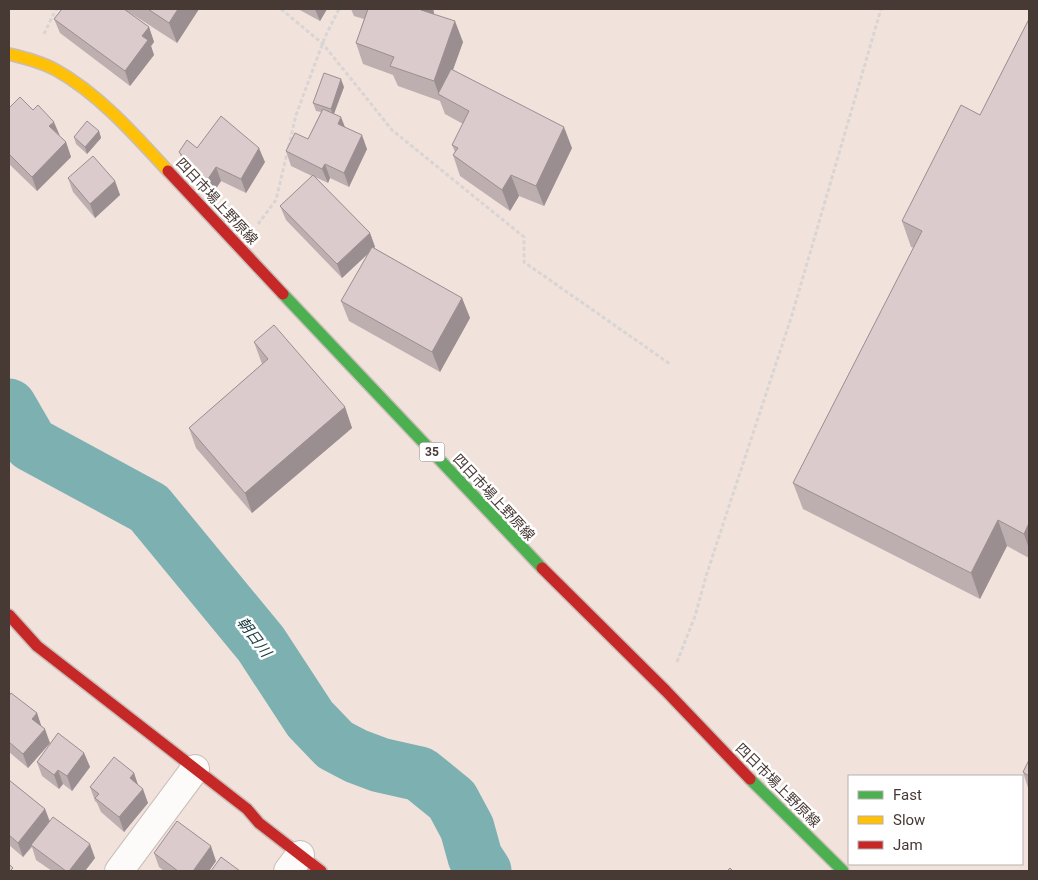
<svg xmlns="http://www.w3.org/2000/svg" width="1038" height="880" viewBox="0 0 1038 880" font-family="Roboto,'Noto Sans JP',sans-serif">
<rect width="100%" height="100%" fill="#f1e2dc"/>
<g fill="none" stroke-linecap="round" stroke-linejoin="round">
<path stroke="#7db0b1" stroke-width="55" d="M9,406L31,444L149,508L261,644L310,719L335,745L356,756L380,765L420,774L452,800L467,828L475,857L484,871"/>
<defs>
<path id="street" d="M119,871L195,769
M288,871L300,855"/>
<path id="fast" d="M283,294L542,568
M750,779L843,871"/>
<path id="slow" d="M9,54C25,58 42,62 56,70C99,94 135,135 168,171"/>
<path id="jam" d="M168,171L283,294
M542,568L666,691L750,779
M9,615L37,646L247,809L259,823L321,871"/>
</defs>
<use href="#street" stroke="#c9bdb8" stroke-width="30"/>
<use href="#fast" stroke="#c9bdb8" stroke-width="14"/>
<use href="#slow" stroke="#c9bdb8" stroke-width="14"/>
<use href="#jam" stroke="#c9bdb8" stroke-width="14"/>
<path stroke="#d9d5d4" stroke-width="3" stroke-dasharray="4 2.5" stroke-linecap="butt" d="M281,9L323,44L392,130L524,237V262L670,364
M44,34L56,9
M258,224L276,200L296,115L325,37L339,9
M677,662L695,616L707,573L792,315L881,9"/>
<use href="#street" stroke="#fdfbfa" stroke-width="28"/>
<use href="#fast" stroke="#4caf50" stroke-width="11"/>
<use href="#slow" stroke="#ffc107" stroke-width="11"/>
<use href="#jam" stroke="#c62828" stroke-width="11"/>
</g>
<path fill="#bdafb0" d="M62,9H199L177,43L129,12L149,27L154,42L151,46L154,55L130,86L60,33L54,19Z
M298,9H327L320,21Z
M351,9H433L434,13V14L463,42L453,70L572,148L544,206L519,196L510,211L460,176L453,155L455,152L452,145L463,124L445,114L440,101L398,86L393,75L363,64L356,43L364,19L354,16Z
M1029,19V558L1007,546L980,599L803,509L793,483L914,248L911,247L902,221L980,115Z
M344,87L334,114L345,127L367,149L349,187L330,178L328,183L315,177L370,233L375,247L374,248L462,298L470,318L440,372L349,321L341,301L368,254L342,278L286,220L280,206L312,176L291,166L286,151L308,139L321,112L316,111L313,103Z
M9,108L59,136L66,142L71,157L37,191L9,164Z
M99,131L101,138L87,154L76,144L74,137Z
M197,148L265,162L246,193L221,181L211,196L185,167L179,152Z
M68,178L115,181L120,195L95,218L73,192Z
M254,342L345,407L352,428L252,513L196,448L189,428L262,364Z
M9,696L37,713L41,726L50,743L28,768L9,752Z
M84,753L90,767L72,791L63,784L59,789L42,776L37,762Z
M1029,760V791L1023,772Z
M134,773L138,785L148,803L124,832L101,812L97,803L95,801L90,787Z
M9,780L45,809L50,821L95,858L85,871H52L36,860L32,847L23,857L9,845Z
M154,853L216,861L209,871H164L159,867Z"/>
<path fill="#9a8e90" d="M178,9H199L177,43L169,23Z
M315,9H327L320,21Z
M421,9H433L434,13L428,30L421,10Z
M455,21L463,42L443,97L439,95L434,81Z
M149,27L154,42L151,46L154,55L130,86L125,71L142,36Z
M341,79L344,87L333,116L331,109Z
M341,117L347,132L338,124Z
M54,122L60,136L49,126Z
M564,127L572,148L544,206L536,186Z
M99,131L101,138L87,154L85,147Z
M362,135L367,149L349,187L344,173Z
M66,142L71,157L37,191L32,177Z
M259,148L265,162L246,193L241,179Z
M325,164L330,178L328,183L322,169Z
M216,167L221,181L211,196L206,182Z
M511,175L519,196L510,211L502,190Z
M115,181L120,195L95,218L90,204Z
M370,233L375,247L342,278L337,264Z
M462,298L470,318L440,372L432,352Z
M345,407L352,428L252,513L245,493Z
M998,520L1007,546L980,599L971,573Z
M1029,523V549L1024,534Z
M37,713L42,728L32,719Z
M45,729L50,743L28,768L23,754Z
M84,753L90,767L72,791L67,776Z
M58,770L63,784L59,789L54,775Z
M134,773L139,788L130,778Z
M143,789L148,803L124,832L119,817Z
M45,809L50,823L23,857L18,843Z
M90,844L95,858L85,871H69Z
M211,846L216,861L209,871H193Z"/>
<path fill="#dccbcd" stroke="#9a8e90" d="M62,9H124L149,27L142,36L148,40L125,71L54,19Z
M148,9H178L169,23Z
M368,9H421V10L455,21L434,81L390,66L394,57L356,43Z
M1029,19V523L1024,534L998,520L971,573L793,483L922,231L902,221L961,105L980,115Z
M451,69L564,127L536,186L511,175L502,190L453,155L458,148L452,145L469,111L438,94Z
M324,73L341,79L331,109L313,103Z
M20,97L33,110L38,105L54,122L49,126L66,142L32,177L9,154V108Z
M323,109L341,117L338,124L362,135L344,173L325,164L322,169L286,151L295,133L308,139Z
M221,116L259,148L241,179L216,167L206,182L179,152L187,140L197,148Z
M87,121L99,131L85,147L74,137Z
M93,156L115,181L90,204L68,178Z
M313,175L370,233L337,264L280,206Z
M372,247L462,298L432,352L341,301Z
M274,325L345,407L245,493L189,428L268,359L254,342Z
M11,693L37,713L32,719L45,729L23,754L9,742V696Z
M58,733L84,753L67,776L58,770L54,775L37,762Z
M114,757L134,773L130,778L143,789L119,817L95,798L99,794L90,787Z
M1029,760V776L1023,772Z
M9,780L45,809L18,843L9,835Z
M53,817L90,844L69,871H66L31,845Z
M177,821L211,846L193,871H178L154,853Z
M221,857L240,871H211Z
M9,864L13,868L10,871H9Z
M730,868L733,871H727Z"/>
<g text-anchor="middle" stroke-width="5" stroke-linejoin="round" paint-order="stroke">
<rect fill="#fff" stroke="#7e7471" stroke-width="1" x="419.5" y="442.5" width="25" height="19" rx="4"/>
<g font-size="12" font-weight="bold" fill="#473934">
<text x="432" y="456">35</text>
</g>
<g font-size="14" fill="#473934" stroke="#fff">
<text transform="translate(217 201) rotate(47)" y="5">四日市場上野原線</text>
<text transform="translate(494 497) rotate(47)" y="5">四日市場上野原線</text>
<text transform="translate(778 785) rotate(45)" y="5">四日市場上野原線</text>
</g>
<g font-size="15" font-style="italic" fill="#193f41" stroke="#fff">
<text transform="translate(254 637) rotate(53)" y="5">朝日川</text>
</g>
</g>
<rect width="1038" height="880" fill="none" stroke="#473934" stroke-width="20"/>
<rect x="848" y="775" width="175" height="90" fill="#ffffff" stroke="#b5b0ae"/>
<rect x="858" y="791" width="25" height="8" fill="#4caf50" stroke="#b5b0ae"/>
<text x="893" y="800" font-size="15" fill="#473934">Fast</text>
<rect x="858" y="816" width="25" height="8" fill="#ffc107" stroke="#b5b0ae"/>
<text x="893" y="825" font-size="15" fill="#473934">Slow</text>
<rect x="858" y="841" width="25" height="8" fill="#c62828" stroke="#b5b0ae"/>
<text x="893" y="850" font-size="15" fill="#473934">Jam</text>
</svg>
